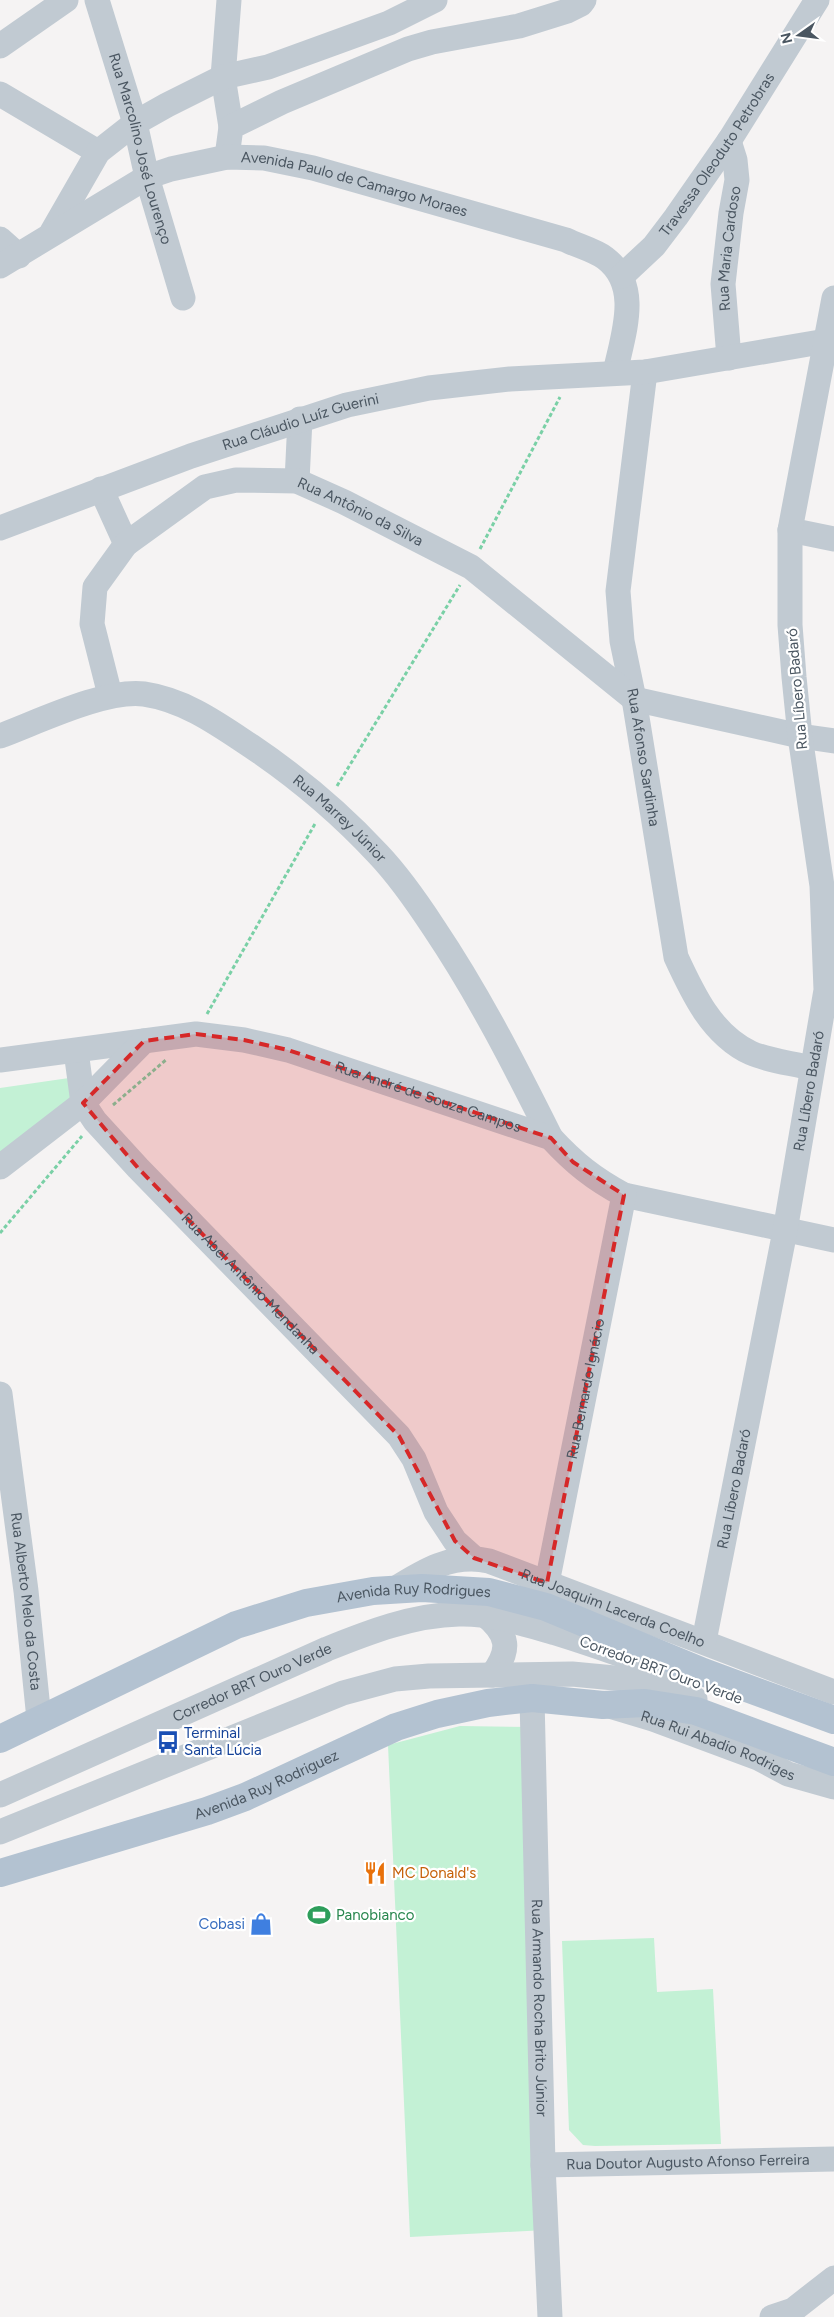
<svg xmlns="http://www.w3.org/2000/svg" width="834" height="2317" viewBox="0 0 834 2317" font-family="Figtree,sans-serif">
<rect width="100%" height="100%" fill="#f5f3f3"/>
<path fill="#c3f1d5" d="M69,1078L74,1103L0,1163V1088Z
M460,1726L533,1727L546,2230L410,2237L388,1745Z
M654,1938L657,1992L713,1989L721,2144L595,2146L583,2145L569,2130L562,1941Z"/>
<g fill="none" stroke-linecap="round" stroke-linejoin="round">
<path stroke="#7ad0a6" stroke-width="3" stroke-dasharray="4 2.5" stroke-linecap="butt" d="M480,549L560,397
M337,786L460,585
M207,1014L316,822
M113,1105L167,1059
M0,1233L82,1136"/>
<g stroke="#c1cad2" stroke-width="25">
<path id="s1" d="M97,0L135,123L147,177L183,298"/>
<path d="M229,0L223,77L231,127"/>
<path d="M0,46L66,0"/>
<path d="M0,94L98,152"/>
<path d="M227,157L231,127L282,102L408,49L432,42L519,26L567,11L581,4L584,0"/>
<path d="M52,232L98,152L135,123L167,105L223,77L268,67L389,23L435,0"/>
<path d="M0,239L19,256"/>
<path id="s2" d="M0,266L147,177L171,169L227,157L264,158L313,168L566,240C578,246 594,250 605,258C642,286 623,334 615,373"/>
<path id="s3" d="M622,276L654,246L676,217L729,141L817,0"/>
<path id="s4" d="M729,358L723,284L731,213L737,180L735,160L729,141"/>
<path id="s5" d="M645,372L618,591L622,641L634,699L676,957C693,994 712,1035 751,1053C769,1061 792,1063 811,1068"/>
<path d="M297,481L300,419"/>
<path d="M101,489L126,544"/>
<path id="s6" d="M0,528L191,456L347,405L429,388L510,379L645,372L826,341L834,342"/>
<path d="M790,530L834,539"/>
<path id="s7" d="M110,695L92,624L95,587L126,544L205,487L236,480L297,481L344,502L471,567L634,699L800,736L834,741"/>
<path id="s8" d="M0,736C38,722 105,689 144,694C185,700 218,724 251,746C297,777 340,813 378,854C399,876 417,902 434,928C479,995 515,1066 551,1138"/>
<path id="s9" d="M76,1051L83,1103L95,1121L138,1168L399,1436L414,1459L436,1512L455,1541L474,1558"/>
<path id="s10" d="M0,1060L196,1034L244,1040L288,1050L551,1138C574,1163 594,1179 624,1195L834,1240"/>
<path d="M0,1167L83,1103L144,1041"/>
<path id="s11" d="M0,1394L26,1591L39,1719"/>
<path id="s12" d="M547,1583L624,1195"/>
<path id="s13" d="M393,1590C423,1571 452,1553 489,1561L834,1692"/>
<path d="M485,1615C509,1635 511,1650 492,1675"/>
<path id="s14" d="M704,1641L785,1231L826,990L822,886L800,736L794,677L790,625V530L834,298"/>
<path id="s15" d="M532,1698L543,2165L550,2317"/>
<path id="s16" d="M613,1707L653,1719L758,1758L788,1774L834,1787"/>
<path id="s17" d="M0,1795L327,1649C369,1632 413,1615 459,1614C492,1613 524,1624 556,1633C601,1647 645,1663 689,1680"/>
<path d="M0,1832L343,1693L395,1679L429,1676L572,1674L625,1679L695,1699"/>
<path id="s18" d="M543,2165L834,2159"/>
<path d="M772,2317L793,2310L834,2278"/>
</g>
<g stroke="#b3c2d1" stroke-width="28">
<path id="s19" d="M0,1739L236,1625L306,1603L373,1591L422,1588L489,1592L546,1607L703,1672L834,1720"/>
<path id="s20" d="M0,1873L207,1811L245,1797L396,1727L437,1714L488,1703L532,1698L603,1705L645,1703L696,1711L834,1762"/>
</g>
</g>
<path fill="#d62828" fill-opacity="0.2" stroke="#d62828" stroke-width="4" stroke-dasharray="10 6" stroke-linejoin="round" d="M196,1034L244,1040L288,1050L551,1138L573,1162L624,1195L547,1583L474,1558L455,1541L399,1436L138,1168L83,1103L144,1041Z"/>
<defs>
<symbol id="bus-bare" viewBox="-9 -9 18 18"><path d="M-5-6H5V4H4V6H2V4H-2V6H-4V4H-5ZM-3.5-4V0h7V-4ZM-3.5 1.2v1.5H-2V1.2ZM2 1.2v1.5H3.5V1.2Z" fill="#1a4fb4" stroke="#fff" stroke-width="2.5" paint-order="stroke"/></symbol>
<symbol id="restaurant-bare" viewBox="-9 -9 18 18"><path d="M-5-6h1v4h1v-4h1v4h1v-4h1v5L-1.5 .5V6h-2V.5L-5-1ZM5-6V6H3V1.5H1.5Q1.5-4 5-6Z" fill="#e8710a" stroke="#fff" stroke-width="2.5" paint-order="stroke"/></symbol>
<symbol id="stadium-bare" viewBox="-9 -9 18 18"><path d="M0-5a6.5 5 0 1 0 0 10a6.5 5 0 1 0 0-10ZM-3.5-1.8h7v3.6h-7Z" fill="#2e9e5b" stroke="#fff" stroke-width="2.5" paint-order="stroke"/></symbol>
<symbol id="shop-bare" viewBox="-9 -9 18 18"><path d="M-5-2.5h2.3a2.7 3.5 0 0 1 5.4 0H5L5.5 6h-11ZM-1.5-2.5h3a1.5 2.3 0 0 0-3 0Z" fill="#3f7fe0" stroke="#fff" stroke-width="2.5" paint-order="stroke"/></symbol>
</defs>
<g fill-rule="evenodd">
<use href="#bus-bare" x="152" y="1726" width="32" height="32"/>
<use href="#restaurant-bare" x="359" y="1857" width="32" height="32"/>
<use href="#stadium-bare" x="303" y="1899" width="32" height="32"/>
<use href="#shop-bare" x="245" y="1908" width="32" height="32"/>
</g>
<g text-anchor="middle" stroke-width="4.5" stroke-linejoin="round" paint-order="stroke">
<g font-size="15" fill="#4a5661" stroke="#fff">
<text dy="5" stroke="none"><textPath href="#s1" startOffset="155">Rua Marcolino José Lourenço</textPath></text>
<text dy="5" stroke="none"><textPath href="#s3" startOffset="155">Travessa Oleoduto Petrobras</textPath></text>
<text dy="5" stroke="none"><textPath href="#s2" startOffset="385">Avenida Paulo de Camargo Moraes</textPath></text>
<text dy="5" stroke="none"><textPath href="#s4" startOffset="110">Rua Maria Cardoso</textPath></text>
<text dy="5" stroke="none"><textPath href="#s6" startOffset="319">Rua Cláudio Luíz Guerini</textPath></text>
<text dy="5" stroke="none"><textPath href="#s7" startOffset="424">Rua Antônio da Silva</textPath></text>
<text transform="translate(797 689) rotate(-95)" y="5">Rua Líbero Badaró</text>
<text dy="5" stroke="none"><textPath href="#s5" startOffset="389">Rua Afonso Sardinha</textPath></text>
<text dy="5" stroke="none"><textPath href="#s8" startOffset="386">Rua Marrey Júnior</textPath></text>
<text dy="5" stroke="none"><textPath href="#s14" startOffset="560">Rua Líbero Badaró</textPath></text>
<text dy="5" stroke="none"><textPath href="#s10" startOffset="439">Rua André de Souza Campos</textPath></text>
<text dy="5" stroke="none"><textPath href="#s9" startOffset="299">Rua Abel Antônio Mendanha</textPath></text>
<text dy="5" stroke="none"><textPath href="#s12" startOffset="198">Rua Bernardo Ignácio</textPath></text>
<text dy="5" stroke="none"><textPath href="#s14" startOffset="155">Rua Líbero Badaró</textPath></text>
<text dy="5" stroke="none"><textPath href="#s19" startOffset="444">Avenida Ruy Rodrigues</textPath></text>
<text dy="5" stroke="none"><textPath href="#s11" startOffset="209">Rua Alberto Melo da Costa</textPath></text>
<text dy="5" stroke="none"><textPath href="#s13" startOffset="236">Rua Joaquim Lacerda Coelho</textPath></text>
<text transform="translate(661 1670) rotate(20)" y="5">Corredor BRT Ouro Verde</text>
<text dy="5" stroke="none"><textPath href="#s17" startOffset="276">Corredor BRT Ouro Verde</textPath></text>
<text dy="5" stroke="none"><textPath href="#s16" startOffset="112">Rua Rui Abadio Rodriges</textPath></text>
<text dy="5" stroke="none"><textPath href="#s20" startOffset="281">Avenida Ruy Rodriguez</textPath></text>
<text dy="5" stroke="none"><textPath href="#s15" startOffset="310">Rua Armando Rocha Brito Júnior</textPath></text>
<text dy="5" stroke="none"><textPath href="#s18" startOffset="145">Rua Doutor Augusto Afonso Ferreira</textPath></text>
</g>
<g font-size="15" fill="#164399" stroke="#fff" text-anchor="start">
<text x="184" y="1738">Terminal<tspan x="184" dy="17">Santa Lúcia</tspan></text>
</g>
<g font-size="15" fill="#c56008" stroke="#fff" text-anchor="start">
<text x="392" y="1878">MC Donald's</text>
</g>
<g font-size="15" fill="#27864d" stroke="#fff" text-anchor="start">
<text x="336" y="1920">Panobianco</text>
</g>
<g font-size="15" fill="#366cbe" stroke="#fff" text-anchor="end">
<text x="245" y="1929">Cobasi</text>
</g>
</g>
<g transform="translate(799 35) rotate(256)" stroke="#ffffff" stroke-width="4" paint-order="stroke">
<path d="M0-4L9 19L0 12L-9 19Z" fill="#4a5661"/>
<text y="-8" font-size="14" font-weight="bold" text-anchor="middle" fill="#4a5661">N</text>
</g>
</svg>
